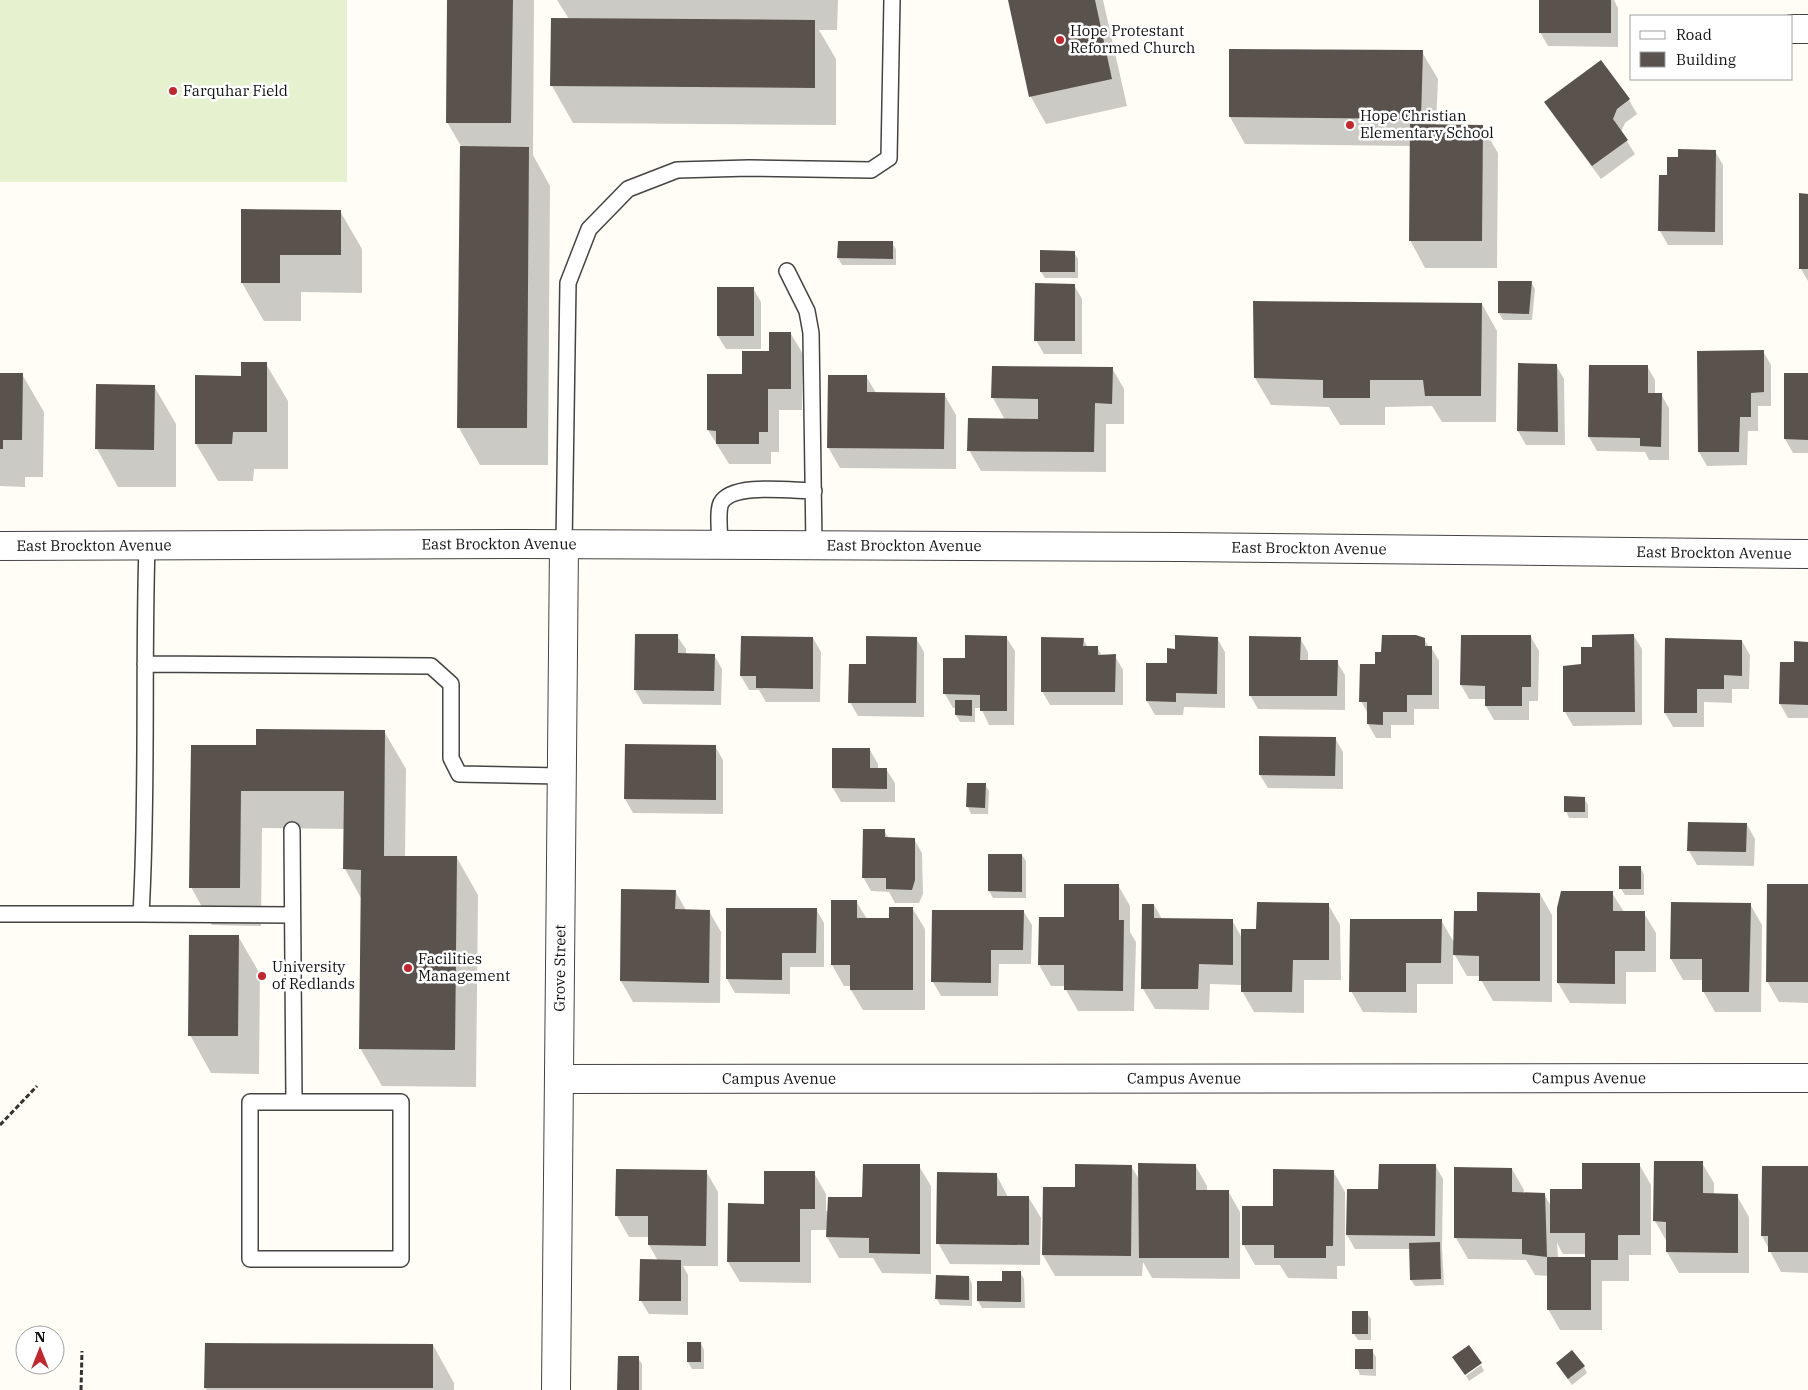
<svg xmlns="http://www.w3.org/2000/svg" width="1808" height="1390" viewBox="0 0 1808 1390" font-family="'IBM Plex Serif',serif">
<rect width="100%" height="100%" fill="#fffdf5"/>
<path fill="#e6f2cf" d="M0,0H347V182H0Z"/>
<path fill="#0003" fill-rule="evenodd" d="M448,0H534L533,155L550,186L548,465H480L459,428L461,146L447,122Z
M557,0H838L837,30H819L836,59V125L573,123L552,86L569,19Z
M1009,0H1103L1127,106L1046,124L1031,97Z
M1541,0H1614L1618,8V47L1548,46L1540,32Z
M1422,52L1438,79L1436,126H1482L1498,153L1497,268H1425L1410,240L1411,146L1245,144L1230,117Z
M1601,62L1629,100L1637,114L1625,123L1621,132L1635,154L1601,179L1554,116L1546,102Z
M1715,151L1723,165V245H1668L1660,231L1668,176Z
M1808,195V281L1801,269Z
M243,211H340L362,249V293L301,292V321H264L242,283Z
M839,242L892,243L896,249V265H842L838,258Z
M1074,252L1078,259V278H1045L1041,272Z
M1499,282H1531L1535,289L1532,320H1503L1499,313Z
M1074,285L1082,299V354H1044L1036,340Z
M753,288L761,302V349H726L718,336Z
M1254,302L1482,304L1497,331L1496,422H1442L1432,406L1385,407V425H1340L1329,407L1271,405L1255,378Z
M791,334L803,354L802,410H779V452H771V464H729L708,430L743,375Z
M1763,351L1771,365V406H1758V431H1748L1747,465L1707,466L1699,452Z
M266,364L288,401V469H254L253,481H218L196,444L243,377Z
M1556,365L1564,379L1565,445H1526L1518,431Z
M1590,366H1647L1655,380V394H1661L1669,408V460H1649L1645,452L1597,451L1589,437Z
M993,367L1112,368L1124,389V424H1106V472L981,471L969,450L1005,420L993,398Z
M0,374H22L44,412L43,477H25V487L0,486Z
M1808,374V453H1793L1785,439Z
M866,376L876,393L944,394L956,415V469L840,468L828,447Z
M154,386L176,424V487H118L97,449Z
M636,635L677,636L686,649V655H714L722,669L721,705L643,704L635,690Z
M1634,636L1642,649V725L1573,726L1565,712L1582,665L1594,649Z
M1006,637L1015,651L1014,725H989L981,708H975V722H960L956,715V708H953L945,694L966,659Z
M1531,637L1539,651L1538,701H1529V720H1494L1486,706V699H1469L1461,685Z
M813,638L821,652L820,702H766L759,690H749L741,676Z
M916,638L924,652V717L858,716L850,702L867,666Z
M1217,638L1225,652V708L1184,707L1183,715H1155L1147,701L1176,650Z
M1300,638L1308,652V661L1337,662L1345,675V710L1258,709L1250,695Z
M1083,639L1088,647H1097L1102,656H1115L1123,670V705H1050L1042,691Z
M1424,639L1429,647H1431L1439,661V709H1414V725H1391V738H1376L1368,724V714L1361,701L1376,666L1383,653Z
M1666,640L1742,641L1750,655L1749,689H1732V703L1704,702V727H1673L1665,713Z
M1808,643V718H1788L1780,704L1795,663Z
M384,731L406,769L405,857L457,858L478,895L476,1087L382,1086L360,1048L361,898L345,869V829L262,828L261,926L212,925L191,887L257,747Z
M1335,738L1343,752V789L1268,788L1260,775Z
M715,746L723,760V814L633,813L625,799Z
M870,750L878,764V769H886L895,783V802H841L833,788Z
M968,784H985L989,791L988,814H971L968,807Z
M1584,798L1588,805V818H1569L1566,811Z
M1747,825L1755,839L1754,866L1697,865L1689,851Z
M884,831L889,838L914,839L922,853L923,894L919,903H895L889,892L871,891L863,877Z
M1022,855L1026,861V898H993L989,891Z
M1640,867L1644,874V895H1625L1621,889Z
M1118,885L1130,906V932L1136,942L1134,1011H1078L1066,990V986H1051L1039,965L1065,919Z
M1808,885V1003L1779,1002L1767,981Z
M675,891L686,910L709,911L721,932L720,1003L633,1002L621,981Z
M1612,893L1624,912L1644,913L1656,933V972H1626V1004L1570,1003L1558,983Z
M1540,894L1552,915V1002L1493,1001L1481,980V976H1467L1453,952V984H1417V1013L1363,1012L1351,991L1441,920L1455,944L1479,912Z
M856,901L867,919H890L913,909L925,929V1010H863L851,990V986H844L832,965Z
M1328,904L1340,925L1341,980H1304V1013L1254,1012L1242,991V985L1210,984L1209,1010L1155,1009L1143,989L1154,905L1162,919L1232,920L1242,938Z
M1750,904L1762,925L1761,1012H1715L1703,991V980H1683L1671,959Z
M728,909H816L824,923V967H790V994L735,993L727,979Z
M1024,912L1032,925L1031,964H999L998,996H941L933,982Z
M238,936L260,974L259,1074L211,1073L190,1035Z
M1702,1163L1714,1183V1195L1737,1196L1749,1217V1273H1679L1667,1252V1242L1655,1221Z
M1639,1164L1651,1185V1255H1629V1281H1602V1330H1560L1548,1309V1276L1535,1275L1526,1260L1468,1259L1456,1238L1512,1169L1524,1190L1523,1194H1544L1551,1206ZM1557,1243L1563,1254H1586V1258H1558Z
M1195,1165L1207,1186V1191H1228L1240,1212V1279L1152,1278L1143,1262L1142,1276H1055L1043,1255L1044,1189H1076L1131,1166L1139,1179Z
M1435,1165L1443,1179L1442,1248L1444,1285L1415,1286L1411,1280L1410,1249H1355L1347,1235L1379,1190Z
M919,1166L931,1186V1274L882,1273L873,1258H839L827,1237L828,1230H811V1283L740,1282L728,1262L765,1205L814,1173L826,1194V1211H828L863,1199Z
M1763,1167H1808V1273L1781,1272L1762,1236Z
M617,1170L706,1171L718,1192V1266H683L688,1275V1315L649,1314L641,1301L658,1261L649,1245V1237H629L617,1216Z
M1333,1171L1345,1192V1266H1337V1279L1288,1278L1280,1265H1255L1243,1244L1274,1207Z
M996,1174L1008,1197L1029,1198L1041,1218L1040,1265L950,1264L938,1243Z
M1020,1272L1024,1279L1025,1308H982L978,1301V1282H1004Z
M969,1277L972,1284V1306L940,1305L937,1299Z
M1367,1313L1371,1319V1340H1358L1354,1334Z
M701,1343L704,1350V1369H692L688,1362Z
M433,1345L454,1383V1390H207L205,1388Z
M1372,1351L1376,1357V1376L1360,1375L1357,1368Z
M638,1358L642,1364V1390H619Z
M1481,1365L1484,1371L1469,1381L1466,1376Z
M1584,1367L1587,1373L1572,1385L1561,1370Z"/>
<path fill="#5a524d" d="M447,0H513L511,123H446Z
M1008,0H1095L1112,79L1029,97Z
M1539,0H1611V33H1539Z
M551,18L815,20V88L550,86Z
M1229,49L1423,50L1421,119L1229,117Z
M1601,60L1630,99L1617,109L1613,119L1628,140L1592,166L1544,102Z
M1410,124L1483,125L1482,241H1409Z
M460,146L529,147L527,428H457Z
M1678,149L1716,150L1715,232L1658,231L1659,175H1667V157H1678Z
M1799,193L1808,194V269H1799Z
M241,209L341,210V255H280V283H241Z
M838,241H893V259L837,258Z
M1040,250L1075,251V272H1040Z
M1498,281H1532L1529,314L1498,313Z
M1035,283L1075,284V341H1034Z
M717,287H754V336H717Z
M1253,301L1482,303L1481,396H1425L1423,380H1370V398H1323V380L1254,378Z
M769,332H791V389H768V432H759V444H716V431L707,430V374H742V351H769Z
M1764,350V392L1751,393V417H1740L1739,452H1698L1697,351Z
M241,362H267V432H233L232,444H195V375L241,376Z
M1518,363L1557,364L1558,432L1517,431Z
M1589,365H1648V393H1662L1661,447L1640,446V438L1588,437Z
M992,366L1113,367L1112,404L1095,403L1094,452L967,451L968,418L1038,419V399L991,398Z
M0,373H23L22,440H3V449H0Z
M1784,373H1808V440L1784,439Z
M828,375H867V392L945,393L944,449L827,448Z
M96,384L155,385L154,450L95,449Z
M635,634H678V653L715,654L714,691L634,690Z
M1634,634L1635,712H1563V666L1581,664V647H1592V635Z
M965,635L1007,636V711H980V695L943,694V658H965Z
M1175,635L1218,637L1217,694L1176,693V702L1146,701V663H1167V648L1175,649Z
M1382,635H1416L1425,638V646H1432V695H1407V712H1383V725L1367,724V702H1359L1360,664H1375V652H1381Z
M1461,635H1531V687H1522V706H1485V686L1460,685Z
M741,636L813,637V689L756,688V676H740Z
M866,636L917,637L916,703H848L849,664H866Z
M1249,636L1301,637L1300,660H1338L1337,696H1249Z
M1041,637L1084,638L1083,646H1098V655L1116,654L1115,692H1041Z
M1665,638L1742,640V676L1724,675V689H1697V713H1664Z
M1794,641L1808,642V705L1779,704L1780,662H1794Z
M955,700H972V716L955,715Z
M256,729L385,730L384,856H457L455,1050L359,1049L361,870L343,869L344,791H241L240,888H189L191,745H256Z
M1259,736L1336,737L1335,776L1259,775Z
M625,744L716,745V800L624,799Z
M832,748H870V768H887V789L832,788Z
M967,783H986L985,808L966,807Z
M1564,796L1585,797V812H1564Z
M1688,822L1747,823L1746,852L1687,851Z
M863,829H885V837L915,838V880L912,890L886,889V878H862Z
M988,854H1022V892L988,891Z
M1619,866H1641V889H1619Z
M1064,884H1119V920H1124L1123,991L1064,990V965H1038L1039,917H1064Z
M1767,884H1808V982H1766Z
M621,889L676,890L675,909L710,910L709,983L620,981Z
M1561,891H1613V911H1645V951H1615V984L1557,983V908Z
M1477,892L1540,893V981H1479V956L1453,955L1454,911H1477Z
M831,900H857V918H889V907H913V990H850V965H831Z
M1257,902L1329,903V960H1293L1292,992H1241V929H1256Z
M1671,902L1751,903L1749,992H1702V959H1670Z
M1142,904H1154V918L1233,919V965L1199,964L1198,989H1141Z
M726,908H817L816,953H782V980L726,979Z
M932,910H1024L1023,950H991V983L931,982Z
M1350,919H1442L1441,963H1406V992H1349Z
M189,935H239L238,1036H188Z
M1654,1161H1703V1193L1738,1194V1253L1666,1252V1222L1653,1221Z
M1138,1163L1196,1164V1190H1229V1258H1139Z
M1582,1163H1640V1235H1618V1260H1591V1310H1547V1257H1585V1233H1550V1189H1582Z
M863,1164H920V1254L869,1253V1238L826,1237L828,1197H862Z
M1075,1164L1132,1165L1131,1256L1042,1255L1043,1187H1075Z
M1379,1164H1436L1435,1236L1346,1235L1347,1189H1378Z
M1762,1166H1808V1252H1768V1236H1761Z
M1454,1167L1512,1168V1192L1545,1193L1547,1257L1522,1254V1239L1454,1238Z
M616,1169L707,1170L706,1246L648,1245V1216H615Z
M1273,1169L1334,1170L1333,1246H1326V1258H1274V1245H1242V1206H1273Z
M764,1171H815V1209H800V1262H727L728,1203L764,1204Z
M937,1172L997,1173V1196H1029V1245L936,1244Z
M1440,1242L1441,1279L1410,1280L1409,1243Z
M640,1259L681,1260V1301H639Z
M1002,1271H1021V1302L977,1301V1281H1002Z
M936,1275L969,1276V1300L935,1299Z
M1352,1311H1368V1334H1352Z
M687,1342H701V1362H687Z
M205,1343L433,1344V1388H204Z
M1469,1345L1482,1363L1465,1375L1452,1357Z
M1355,1349H1373V1369H1355Z
M1572,1350L1585,1366L1568,1379L1556,1363Z
M618,1356H639V1390H617Z"/>
<g fill="none" stroke-linecap="round" stroke-linejoin="round">
<defs>
<path id="lane" d="M787,271L807,311L811,333L814,546
M564,545L568,283L589,229L628,189L677,170L749,168L871,170L889,158L892,0
M720,546C720,536 717,511 721,503C732,482 793,491 814,491
M145,664L431,666L451,684V758L459,774L561,776
M292,830L294,1102
M0,914H141C148,792 143,668 147,546
M141,914L292,915
M250,1102H401V1259H250Z"/>
<g id="street">
<path d="M1792,29H1808"/>
<path id="s1" d="M0,546L523,544L1180,547L1808,554"/>
<path id="s2" d="M559,1079L1808,1078"/>
<path id="s3" d="M556,1390L564,545"/>
</g>
</defs>
<use href="#lane" stroke="#444" stroke-width="18"/>
<use href="#street" stroke="#444" stroke-width="30"/>
<path stroke="#333" stroke-width="3" stroke-dasharray="5 2.5" stroke-linecap="butt" d="M0,1125L37,1086
M81,1390L82,1351"/>
<use href="#lane" stroke="#fff" stroke-width="15"/>
<use href="#street" stroke="#fff" stroke-width="28"/>
</g>
<g fill="#c4262e" stroke="#fff" stroke-width="2">
<circle cx="1060" cy="40" r="5"/>
<circle cx="173" cy="91" r="5"/>
<circle cx="1350" cy="125" r="5"/>
<circle cx="408" cy="968" r="5"/>
<circle cx="262" cy="976" r="5"/>
</g>
<g text-anchor="middle" stroke-width="5" stroke-linejoin="round" paint-order="stroke">
<g font-size="15" fill="#111" stroke="#fff" text-anchor="start">
<text x="1070" y="36">Hope Protestant<tspan x="1070" dy="17">Reformed Church</tspan></text>
<text x="183" y="96">Farquhar Field</text>
<text x="1360" y="121">Hope Christian<tspan x="1360" dy="17">Elementary School</tspan></text>
<text x="418" y="964">Facilities<tspan x="418" dy="17">Management</tspan></text>
<text x="272" y="972">University<tspan x="272" dy="17">of Redlands</tspan></text>
</g>
<g font-size="15" fill="#111" stroke="#fff">
<text dy="5" stroke="none"><textPath href="#s1" startOffset="499">East Brockton Avenue</textPath></text>
<text dy="5" stroke="none"><textPath href="#s1" startOffset="94">East Brockton Avenue</textPath></text>
<text dy="5" stroke="none"><textPath href="#s1" startOffset="904">East Brockton Avenue</textPath></text>
<text dy="5" stroke="none"><textPath href="#s1" startOffset="1309">East Brockton Avenue</textPath></text>
<text dy="5" stroke="none"><textPath href="#s1" startOffset="1714">East Brockton Avenue</textPath></text>
<text dy="5" stroke="none"><textPath href="#s3" startOffset="422">Grove Street</textPath></text>
<text dy="5" stroke="none"><textPath href="#s2" startOffset="625">Campus Avenue</textPath></text>
<text dy="5" stroke="none"><textPath href="#s2" startOffset="1030">Campus Avenue</textPath></text>
<text dy="5" stroke="none"><textPath href="#s2" startOffset="220">Campus Avenue</textPath></text>
</g>
</g>
<rect x="1630" y="15" width="162" height="65" fill="#ffffff" stroke="#a0a0a0"/>
<rect x="1640" y="31" width="25" height="8" fill="#ffffff" stroke="#a0a0a0"/>
<text x="1676" y="40" font-size="15" fill="#111111">Road</text>
<rect x="1640" y="52" width="25" height="15" fill="#5a524d" stroke="#a0a0a0"/>
<text x="1676" y="65" font-size="15" fill="#111111">Building</text>
<g transform="translate(40 1350)"><circle r="24" fill="#ffffff" stroke="#a0a0a0"/>
<path d="M0-4L9 19L0 12L-9 19Z" fill="#c4262e"/>
<text y="-8" font-size="14" font-weight="bold" text-anchor="middle" fill="#111111">N</text>
</g>
</svg>
